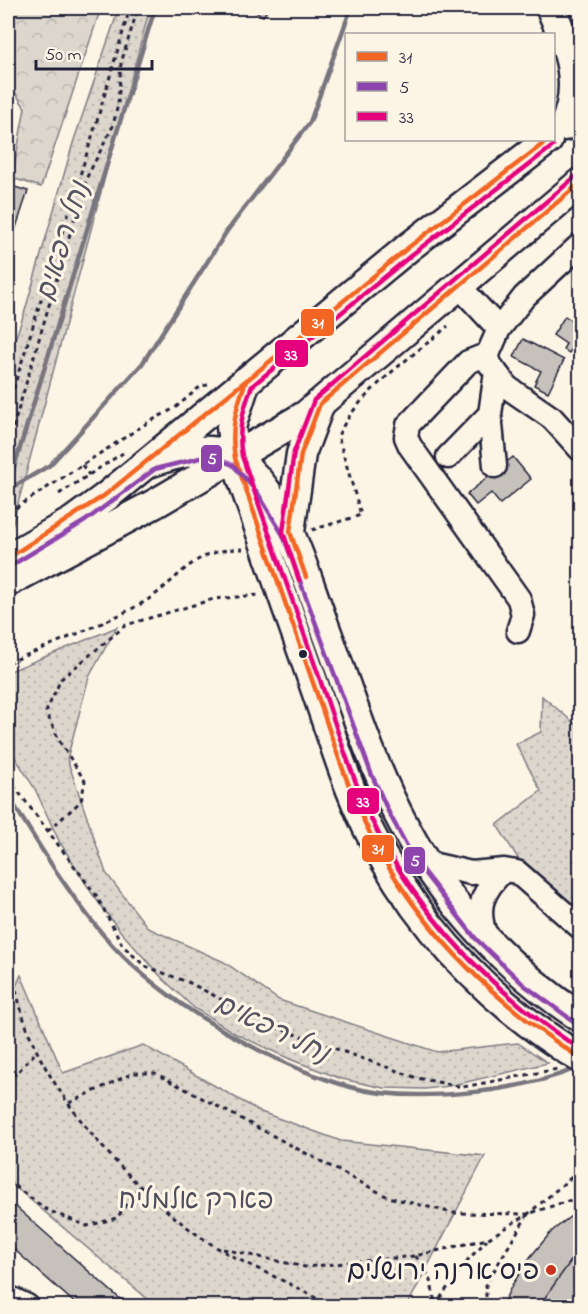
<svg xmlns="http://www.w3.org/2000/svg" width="588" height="1314" viewBox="0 0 588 1314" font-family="'Indie Flower','Playpen Sans Hebrew',sans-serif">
<defs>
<pattern id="grass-dots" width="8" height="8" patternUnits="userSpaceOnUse" patternTransform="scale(1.5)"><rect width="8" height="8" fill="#dcd6cc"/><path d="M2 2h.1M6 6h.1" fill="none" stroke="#bcb7b0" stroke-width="1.8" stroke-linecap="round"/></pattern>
<pattern id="forest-crowns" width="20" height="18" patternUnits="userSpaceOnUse" patternTransform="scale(1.5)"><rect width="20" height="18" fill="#dcd6cc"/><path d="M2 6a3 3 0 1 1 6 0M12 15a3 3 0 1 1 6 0" fill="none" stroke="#bcb7b0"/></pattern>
</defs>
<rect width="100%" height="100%" fill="#fcf5e5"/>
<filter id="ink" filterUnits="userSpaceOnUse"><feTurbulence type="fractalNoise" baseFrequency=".0167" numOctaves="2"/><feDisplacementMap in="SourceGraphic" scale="12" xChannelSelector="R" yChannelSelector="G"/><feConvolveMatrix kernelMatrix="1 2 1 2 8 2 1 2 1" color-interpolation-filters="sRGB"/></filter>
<g filter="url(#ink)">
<path fill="url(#grass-dots)" stroke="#7f7c84" stroke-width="1.5" d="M119,8H150L8,541V359L24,314L73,143Z
M117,627L89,677L67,759L106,873L148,928L224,962L279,1000L437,1052L518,1043L548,1063L449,1086L425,1089L384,1088L342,1079L292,1060L236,1034L194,1008L163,979L121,932L93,895L59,841L35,789L8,746V672Z
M542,696L580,728V919L541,895L497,825L541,791L516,744L541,732Z
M21,975L63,1073L143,1045L261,1112L341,1141L485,1156L407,1306H156L8,1181V985L12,995Z"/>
<path fill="url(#forest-crowns)" stroke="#7f7c84" stroke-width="1.5" d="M8,8H101L41,187L12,178L25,108L8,81Z"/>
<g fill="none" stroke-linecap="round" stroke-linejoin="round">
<path stroke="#78757e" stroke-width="4.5" d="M8,487L155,8
M8,490L50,465L142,364L227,231L310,122L351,8
M8,795C40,847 73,902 114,947C169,1006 273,1065 350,1087C411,1104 520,1092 577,1068"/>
</g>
<path fill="#c6c1bb" stroke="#22223b" stroke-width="1.5" d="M249,8H269L263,16Z
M8,95L11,101L8,157Z
M8,185L28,191L8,252Z
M565,316L580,326V335L569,353L563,349L566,344L553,335Z
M523,339L564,360L548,392L534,385L541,371L514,357Z
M580,351V364L574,359Z
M513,457L531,479L500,504L491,493L476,505L467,494Z
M15,1206L128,1306H78L8,1244V1214Z
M580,1209V1306H502L512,1285L531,1256L552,1231Z
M580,1250V1306H539L575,1255Z"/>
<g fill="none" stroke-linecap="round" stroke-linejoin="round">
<defs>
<path id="minor" d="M580,245L524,297L499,329L488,354L489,363L507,387L552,418L580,449
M459,286L499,329
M488,354L468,362L408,425L406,437L410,446L519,599L523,615L518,631
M448,457L490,414
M495,466L490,414L496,372
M427,863L471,873L504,870L517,872L580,927
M487,939C475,909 481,892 504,870
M8,1297L27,1306"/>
<path id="major" d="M551,9C569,49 583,84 564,126
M246,381L231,427L235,458C260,531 285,603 311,676C329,727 344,780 368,829C416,925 488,1002 580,1058
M149,463C175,454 213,442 237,460C285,496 303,569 323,622C349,691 370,764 406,829C446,904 509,971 580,1017
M290,532L301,454L320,404
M8,558L73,521L107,496L409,247L548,140
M8,582L156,503L306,415L580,183"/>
</defs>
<use href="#minor" stroke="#22223b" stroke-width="27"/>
<use href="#major" stroke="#22223b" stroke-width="33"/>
<path stroke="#22223b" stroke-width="3" stroke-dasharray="4.5 4.5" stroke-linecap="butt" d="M8,406L96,124L130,8
M8,445L86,179L113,126L118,104L121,63L138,8
M82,465L89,475
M59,494L123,453
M8,513L147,423L175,408L201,386L208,385
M312,530L361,515L338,436C357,393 412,357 448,326
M8,663C51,644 95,628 137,606C181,583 186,549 243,549
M8,778L96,895L123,946L145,966L190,983L272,1026L417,1078L463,1087L558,1069
M48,831L81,801L85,781L61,744L46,712L61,679L126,625L214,599L259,595
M8,955C14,978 18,1003 26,1025C53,1104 146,1204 216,1247C253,1269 294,1283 329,1306
M8,1065L15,1075L37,1051
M69,1103L133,1073H155L388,1197L453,1213L528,1214
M8,1181L47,1210L87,1226L117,1218L139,1186
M223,1249L305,1267L415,1256L487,1239L528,1214L580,1170
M415,1256C429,1270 432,1285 435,1304
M435,1306L463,1265L487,1240
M486,1306V1284L528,1214L580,1197"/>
<use href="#minor" stroke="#fcf5e5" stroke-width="22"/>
<use href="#major" stroke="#fcf5e5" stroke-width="28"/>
<defs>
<path id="bus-1" d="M548,140L409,247L246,381C236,407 230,430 235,458C260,531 286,604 311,677C327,722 340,767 359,810C405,915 485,996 580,1058
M8,558L105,495L254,374
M306,577L290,532L301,454L320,404L580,183"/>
<path id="bus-2" d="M12,565L85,521L155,469L200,458L218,459L233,465L257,492L283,535L371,773L389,813L415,861L476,939L524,985L576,1023"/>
<path id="bus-3" d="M553,146L414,253L252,386C243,409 237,431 242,456C267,528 292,599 317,671C333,717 347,763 366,808C412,910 488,989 580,1049
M299,580L283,532L294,452L314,400L575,177"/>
</defs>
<use href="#bus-1" stroke="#fcf5e5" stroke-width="9"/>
<use href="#bus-2" stroke="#fcf5e5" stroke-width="9"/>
<use href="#bus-3" stroke="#fcf5e5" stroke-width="9"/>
<use href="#bus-1" stroke="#f26522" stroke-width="4.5"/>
<use href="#bus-2" stroke="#8e44ad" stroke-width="4.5"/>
<use href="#bus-3" stroke="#e5007d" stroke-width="4.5"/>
</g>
</g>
<circle fill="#22223b" stroke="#fcf5e5" stroke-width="2" cx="303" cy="654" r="5"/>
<circle fill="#c8321e" stroke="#fcf5e5" stroke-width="2" cx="551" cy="1270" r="6"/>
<g text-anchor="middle" stroke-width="6" stroke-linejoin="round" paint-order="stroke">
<g font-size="27" fill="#504f5f" stroke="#fcf5e5">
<text x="196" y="1208">פארק אלמליח</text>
</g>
<g font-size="27" fill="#22223b" stroke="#fcf5e5" text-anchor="end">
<text x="539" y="1279">פיס ארנה ירושלים</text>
</g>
<g font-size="28" font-style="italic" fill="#545362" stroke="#fcf5e5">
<text transform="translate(61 241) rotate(-73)" y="10">נחל רפאים</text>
<text transform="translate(273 1027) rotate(26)" y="10">נחל רפאים</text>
</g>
</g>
<g stroke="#fcf5e5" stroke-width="2">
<rect x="300" y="308" width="35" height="29" rx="6" fill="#f26522"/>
<rect x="274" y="339" width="35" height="29" rx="6" fill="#e5007d"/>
<rect x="200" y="444" width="23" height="29" rx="6" fill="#8e44ad"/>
<rect x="346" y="787" width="34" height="28" rx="6" fill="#e5007d"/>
<rect x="361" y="834" width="34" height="29" rx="6" fill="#f26522"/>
<rect x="403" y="846" width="23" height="29" rx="6" fill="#8e44ad"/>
</g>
<g font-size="16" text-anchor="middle" font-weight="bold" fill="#fff">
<text x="318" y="328">31</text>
<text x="291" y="360">33</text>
<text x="212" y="464">5</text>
<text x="363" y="807">33</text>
<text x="378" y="854">31</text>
<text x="415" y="866">5</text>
</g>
<rect width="588" height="1314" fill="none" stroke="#fcf5e5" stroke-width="30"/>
<rect x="15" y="15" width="558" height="1284" fill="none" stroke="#22223b" stroke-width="2" filter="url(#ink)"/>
<rect x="345" y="33" width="210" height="108" fill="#fcf5e5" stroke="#a5a1a1" stroke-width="1.5"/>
<rect x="357" y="52" width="30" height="9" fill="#f26522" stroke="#a5a1a1" stroke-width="1.5"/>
<text x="399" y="63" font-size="18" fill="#22223b">31</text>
<rect x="357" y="82" width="30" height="9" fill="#8e44ad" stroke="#a5a1a1" stroke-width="1.5"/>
<text x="399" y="93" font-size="18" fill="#22223b">5</text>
<rect x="357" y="112" width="30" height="9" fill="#e5007d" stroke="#a5a1a1" stroke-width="1.5"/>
<text x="399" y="123" font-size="18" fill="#22223b">33</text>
<path d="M36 60v9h116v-9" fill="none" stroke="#22223b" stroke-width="3"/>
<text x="45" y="60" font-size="18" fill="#22223b" stroke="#fcf5e5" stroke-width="4.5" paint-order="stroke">50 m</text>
</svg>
